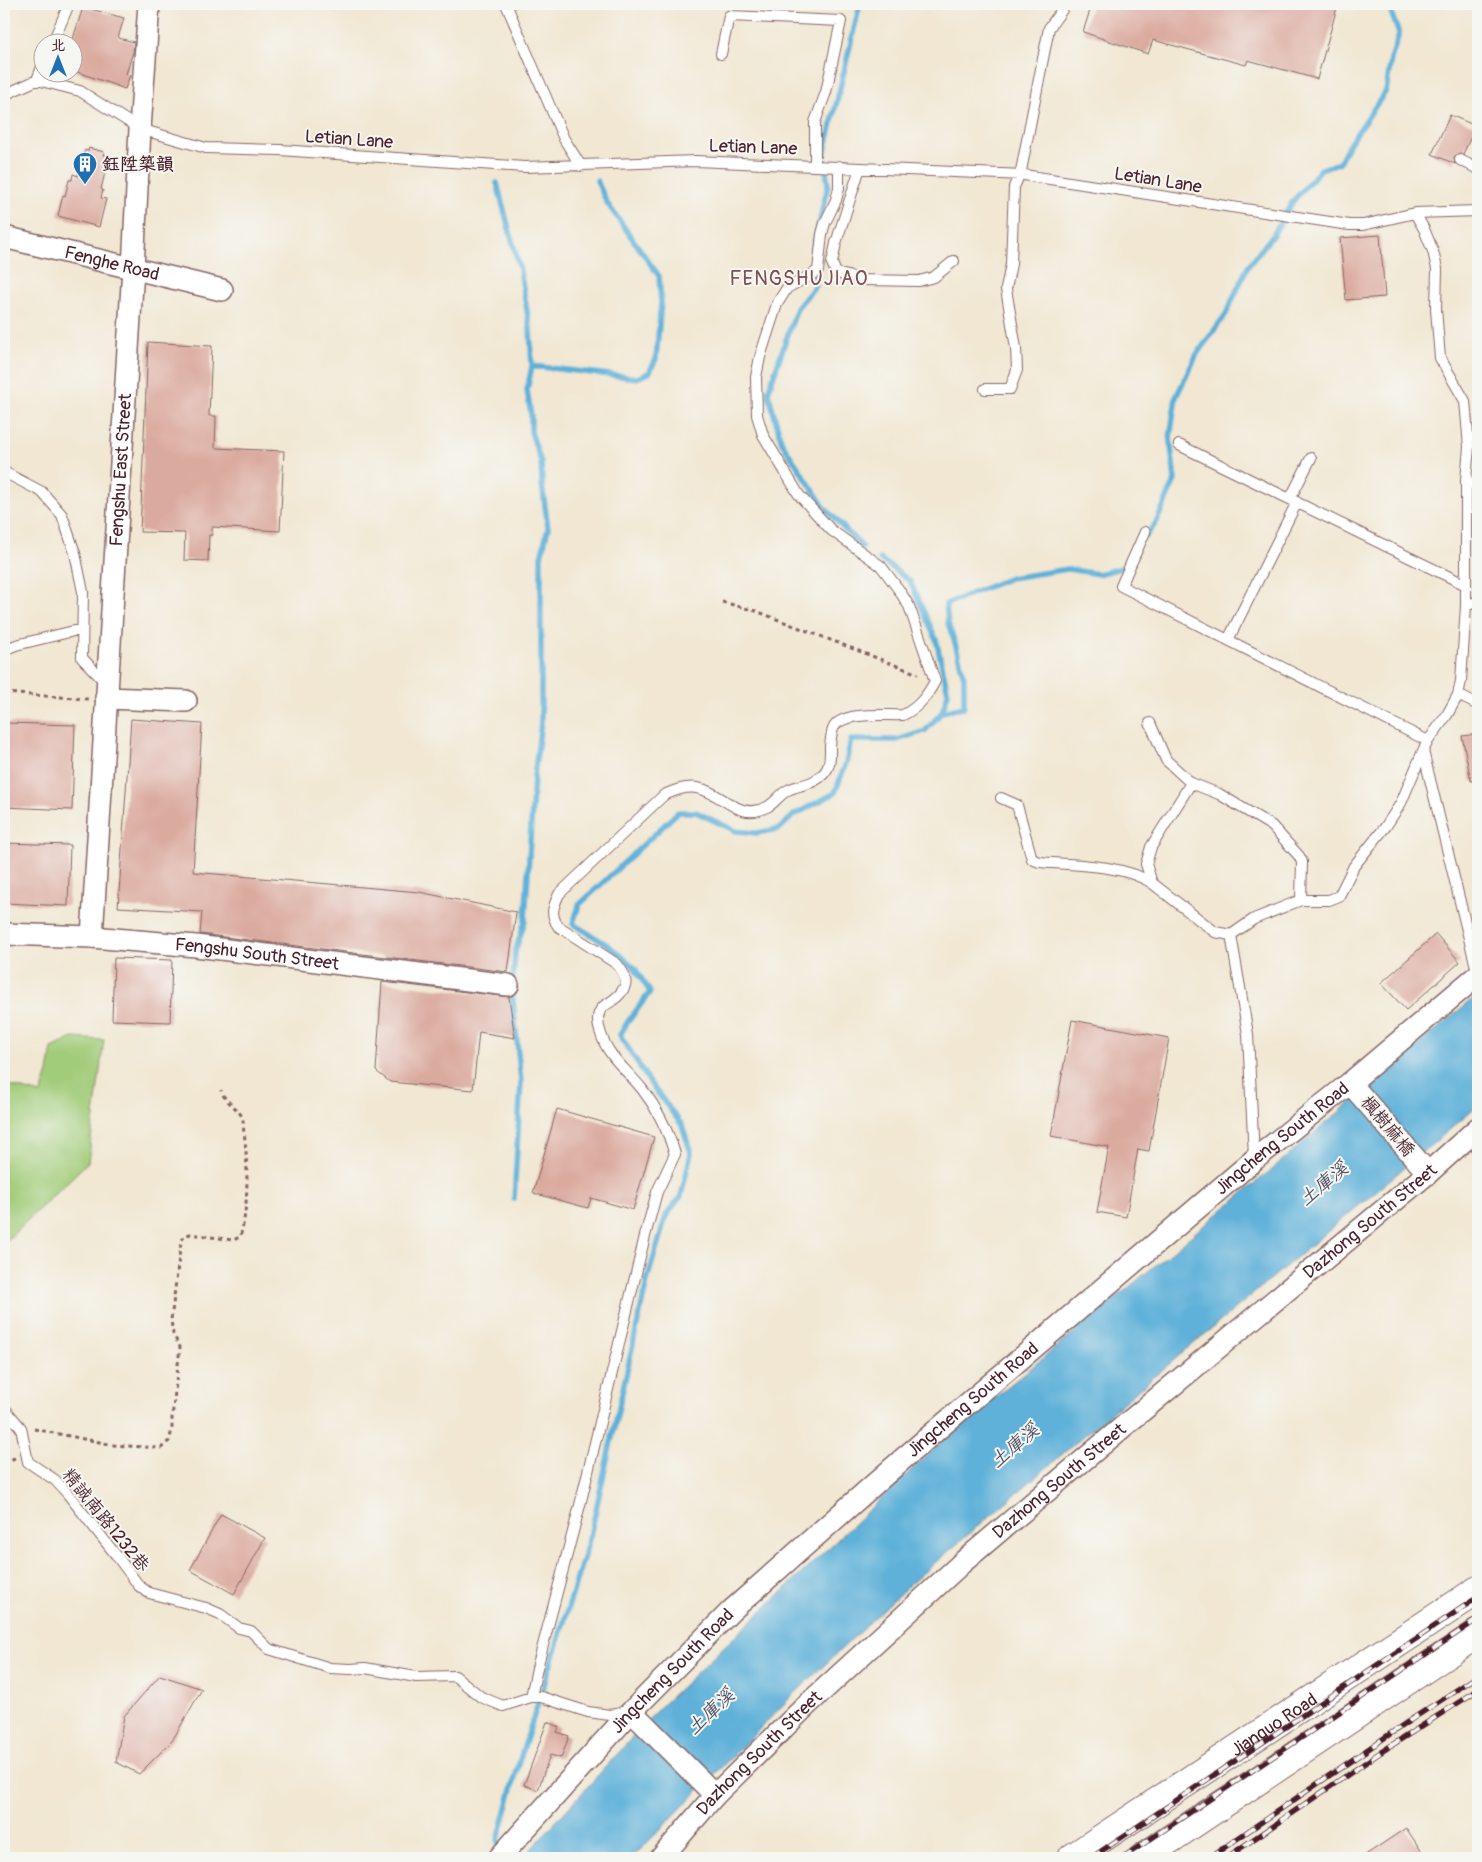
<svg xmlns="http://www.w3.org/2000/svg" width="1482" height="1862" viewBox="0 0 1482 1862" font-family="Pangolin,'LXGW WenKai TC',sans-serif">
<rect width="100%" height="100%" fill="#f6f6f2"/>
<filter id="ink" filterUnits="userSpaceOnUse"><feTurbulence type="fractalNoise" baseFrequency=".02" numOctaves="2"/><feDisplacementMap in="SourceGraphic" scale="10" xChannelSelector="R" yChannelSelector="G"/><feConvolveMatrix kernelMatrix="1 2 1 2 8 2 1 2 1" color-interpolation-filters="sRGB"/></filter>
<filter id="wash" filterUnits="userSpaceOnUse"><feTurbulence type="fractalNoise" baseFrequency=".0096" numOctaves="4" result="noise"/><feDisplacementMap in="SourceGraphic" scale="20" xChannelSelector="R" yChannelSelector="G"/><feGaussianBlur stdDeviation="1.12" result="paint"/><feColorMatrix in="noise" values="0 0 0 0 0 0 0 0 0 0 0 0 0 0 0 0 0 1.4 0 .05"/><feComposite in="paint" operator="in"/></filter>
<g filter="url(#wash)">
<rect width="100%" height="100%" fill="#f1e7d2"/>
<path fill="#a1cc79" stroke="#767652" d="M73,1038L104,1040L88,1162L4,1243V1084L41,1094L48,1072L52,1048Z"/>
<path fill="#5eb1d9" stroke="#546882" d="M1478,994V1106L1113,1411L909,1585L792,1696L632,1858H523L659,1708L942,1441L1265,1175Z"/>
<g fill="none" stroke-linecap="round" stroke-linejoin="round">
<path stroke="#5eb1d9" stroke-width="5.5" d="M860,4L824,156L828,185L813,250L816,285L797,308L768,392L782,443L825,508L862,547
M497,183L520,270L530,328L532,366L527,390L531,415V432L541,462L542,484L548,528L541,557V723L534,777L525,921L515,952L512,991L521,1082L514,1199
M532,366L637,378L649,373L656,359L661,302L659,276L607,203L597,181
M1146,536L1156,523L1175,480L1170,438L1176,397L1197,354L1226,314L1248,266L1273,235L1293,201L1321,169L1339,163L1348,146L1386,91L1391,59L1399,34L1388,4
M942,712L964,707V677L956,646L948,623L946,604L1010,578L1068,569L1098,574L1129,566L1130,564
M499,1850L498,1840L521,1756L558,1641L590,1536L648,1277L666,1216L681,1196L691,1153L682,1125L650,1083L620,1035L627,1023L650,992L634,967L608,945L573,924L579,905L678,812H696L736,831L756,833L779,829L794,815L835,793L846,763L851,740H897L925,731L942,712L948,693L936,639L910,581L880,559"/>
</g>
<g id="blocks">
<path fill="#dbaa9f" d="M1092,4H1338L1317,79L1248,60L1246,65L1153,40L1148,54L1083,32Z
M83,7L124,18L118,38L134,42L133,52L126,74L130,75L125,89L72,70V42Z
M1450,115L1476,126L1463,154L1459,153L1454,157L1455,164L1432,154Z
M89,148L104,152L103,155L109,156L101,189L103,190L101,198L106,199L99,227L58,216L63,195L65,196L69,180H72L73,174L78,176L85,150L88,151Z
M1380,235L1385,297L1346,300L1340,238Z
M148,342L212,346L209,416H216L215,448L284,451L280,531L212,527V535H209L208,561L184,560L185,533L140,532Z
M131,719L202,724L193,872L419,892L516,912L508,972L200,934L202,912L118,907Z
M4,723L75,725L72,810L4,807Z
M1478,734V780L1471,781L1462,736Z
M4,843L70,845L68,906L4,903Z
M1436,934L1460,962L1406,1010L1381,983Z
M114,958L172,960L170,1022L112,1020Z
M382,982L509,997L515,1038L479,1032L473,1090L390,1082L376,1071Z
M1072,1020L1169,1038L1149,1151L1138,1149L1126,1217L1097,1212L1109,1147L1051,1136Z
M557,1109L654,1137L633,1210L591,1198L588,1208L533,1193Z
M221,1514L265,1538L234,1594L190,1570Z
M160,1675L202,1689L172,1741L139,1774L116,1762L124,1716Z
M547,1722L559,1727L557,1732L569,1736L561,1758L550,1755L538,1790L524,1785Z
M1406,1828L1426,1858H1361Z"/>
</g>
</g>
<g filter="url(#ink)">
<use href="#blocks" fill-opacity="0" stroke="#846565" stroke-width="1"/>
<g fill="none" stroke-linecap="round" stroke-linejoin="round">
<defs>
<path id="service" d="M506,4L564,139L581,166
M53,42L69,4
M721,54L729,16L841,21L826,92L815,122V165
M37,80L80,91L140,129L206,148L280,150L525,167L696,161L1024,175L1349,225H1363L1415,213L1478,211
M4,95L37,80L42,67
M1460,160L1478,169
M860,168L836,243L832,263L836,273L863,280L919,281L934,277L954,261
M1415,213L1424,229L1433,251L1437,269L1436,309L1440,358L1465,401L1469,447L1466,480V606L1461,681L1458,695L1447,715L1428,741L1423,751L1478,975
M985,389H1010L1017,370L1016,348L1006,289L1011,264L1014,187L1021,171L1049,28L1066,4
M1179,445L1466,585
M4,472L42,492L62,515L75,553L83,592L82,658L106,683
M1466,480L1478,486
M1290,499L1311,458
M1145,532L1121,586L1428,741
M1466,606L1478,601
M1228,640L1297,502
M4,650L16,645L82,629
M1458,695L1478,705
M1150,723L1166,760L1191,783L1219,794L1272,826L1299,856L1302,862L1301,900
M1191,783L1151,847L1146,864L1152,883L1215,932L1231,935L1248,1034L1254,1158
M1001,798L1017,805L1032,859L1039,862C1073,865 1122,864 1152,883
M1231,935L1254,919L1301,900H1329L1339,896L1354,866L1386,826L1401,803L1423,751
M4,1408L21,1428L28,1462L55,1480L67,1493L116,1555L139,1586L149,1593L206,1608L220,1614L239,1628L251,1631L269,1649L330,1668L350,1669L365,1668L416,1677L455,1676L481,1697L503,1706L531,1697H541L588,1712L610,1715L627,1712
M531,1697L537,1668L580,1505L645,1236L657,1192L675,1154C668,1131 657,1108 642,1089C627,1070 608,1057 601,1034C598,1026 596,1015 602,1008C604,1005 609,1003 612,1001C628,989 630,980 617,964L558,926C550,914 553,907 559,894L664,795C674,791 685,786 697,788C723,792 738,822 767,807C775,803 780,794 788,790C800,784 815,785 825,772C831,765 830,754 830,746C831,740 831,732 834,727C843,711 886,716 903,715C919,707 927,696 935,681L909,606L899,590L881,566L831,530L799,495L763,435L757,415L756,377L760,357L777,304L787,288L818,271L822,234L825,223L836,200L839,188V166"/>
<g id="minor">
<path id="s1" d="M4,237L222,290"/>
<path d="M106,698L186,701"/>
<path id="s2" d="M4,934L92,937L196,946L508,985"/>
<path id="s3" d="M92,937L133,268L140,129L149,4"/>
<path d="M1350,1083L1428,1173"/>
<path d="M636,1716L715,1795"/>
<path id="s4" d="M499,1858L627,1716L732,1610L904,1458L1255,1159L1350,1083L1478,975"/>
<path id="s5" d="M661,1858L715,1795L808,1704L964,1561L1131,1420L1428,1173L1478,1128"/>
</g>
<g id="secondary">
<path id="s6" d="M1072,1858L1478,1590"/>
<path d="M1142,1858L1478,1633"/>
</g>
</defs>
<use href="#service" stroke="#846565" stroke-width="12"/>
<use href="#minor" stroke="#846565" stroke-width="24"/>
<use href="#secondary" stroke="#846565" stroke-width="30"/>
<path stroke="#846565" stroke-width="3" stroke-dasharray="4 4" stroke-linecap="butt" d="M722,602L756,611L918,674
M4,693L88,699
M34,1429L114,1445L161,1448L169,1441L172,1430V1418L180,1347L173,1334L171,1320L181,1242L184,1236L190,1234L233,1240L240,1237C249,1208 248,1161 244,1132C243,1128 244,1121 242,1117C237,1106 224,1102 221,1090
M4,1462L15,1458"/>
<use href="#service" stroke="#fff" stroke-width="10"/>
<use href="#minor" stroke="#fff" stroke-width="21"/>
<use href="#secondary" stroke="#fff" stroke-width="28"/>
<defs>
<path id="rail" d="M1091,1858L1478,1597
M1122,1858L1478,1619
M1209,1858L1409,1721L1478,1676
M1226,1858L1378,1754L1478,1690"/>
</defs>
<use href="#rail" stroke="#4a1f2b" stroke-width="5.5"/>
<use href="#rail" stroke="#f6f6f2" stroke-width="4" stroke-dasharray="11" stroke-linecap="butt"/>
</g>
</g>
<defs>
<symbol id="building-pin" viewBox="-11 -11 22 30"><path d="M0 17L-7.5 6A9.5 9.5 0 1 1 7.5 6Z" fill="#1f6fb2" stroke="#f6f6f2"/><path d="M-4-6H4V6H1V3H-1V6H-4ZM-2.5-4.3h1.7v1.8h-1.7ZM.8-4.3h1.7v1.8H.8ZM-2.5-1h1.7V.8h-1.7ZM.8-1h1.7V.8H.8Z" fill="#fff"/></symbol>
</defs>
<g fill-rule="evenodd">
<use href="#building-pin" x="71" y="150" width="28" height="38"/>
</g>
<g text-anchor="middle" stroke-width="4" stroke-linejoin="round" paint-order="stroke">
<g font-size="18" fill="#4a1f2b" stroke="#f6f6f2">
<text transform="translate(349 139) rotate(4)" y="6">Letian Lane</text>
<text transform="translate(753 147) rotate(2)" y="6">Letian Lane</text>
<text transform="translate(1158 180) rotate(9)" y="6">Letian Lane</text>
<text dy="6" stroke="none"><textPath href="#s1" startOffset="111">Fenghe Road</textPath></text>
<text dy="6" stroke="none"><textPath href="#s3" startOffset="468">Fengshu East Street</textPath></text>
<text dy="6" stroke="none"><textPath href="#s2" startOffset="254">Fengshu South Street</textPath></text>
<text transform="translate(1388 1126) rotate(50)" y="6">楓樹麻橋</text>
<text dy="6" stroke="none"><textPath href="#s4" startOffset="1065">Jingcheng South Road</textPath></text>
<text dy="6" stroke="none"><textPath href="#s5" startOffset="954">Dazhong South Street</textPath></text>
<text dy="6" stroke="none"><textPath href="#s4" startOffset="660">Jingcheng South Road</textPath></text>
<text dy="6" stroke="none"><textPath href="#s5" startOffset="549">Dazhong South Street</textPath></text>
<text transform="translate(106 1520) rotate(51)" y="6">精誠南路1232巷</text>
<text dy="6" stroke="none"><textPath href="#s4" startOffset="255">Jingcheng South Road</textPath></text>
<text dy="6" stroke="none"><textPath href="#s6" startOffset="242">Jianguo Road</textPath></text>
<text dy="6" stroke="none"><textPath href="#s5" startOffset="144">Dazhong South Street</textPath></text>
</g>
<g font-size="18" font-weight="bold" fill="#4a1f2b" stroke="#f6f6f2" text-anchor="start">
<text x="102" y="170">鈺陞築韻</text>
</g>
<g font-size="19" font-style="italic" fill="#515268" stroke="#f6f6f2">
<text transform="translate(1323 1183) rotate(-40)" y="7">土庫溪</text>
<text transform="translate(1014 1445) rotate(-41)" y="7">土庫溪</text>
<text transform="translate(710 1711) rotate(-44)" y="7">土庫溪</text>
</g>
<g font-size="20" letter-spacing="1" fill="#7d5054" stroke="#f6f6f2">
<text x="799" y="285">FENGSHUJIAO</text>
</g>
</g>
<rect width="1482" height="1862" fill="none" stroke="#f6f6f2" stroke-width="20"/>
<g transform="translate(58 58)"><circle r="24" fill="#f6f6f2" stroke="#b1a0a2"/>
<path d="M0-4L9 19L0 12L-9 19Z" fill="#1f6fb2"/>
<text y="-8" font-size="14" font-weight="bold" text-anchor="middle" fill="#4a1f2b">北</text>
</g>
</svg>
